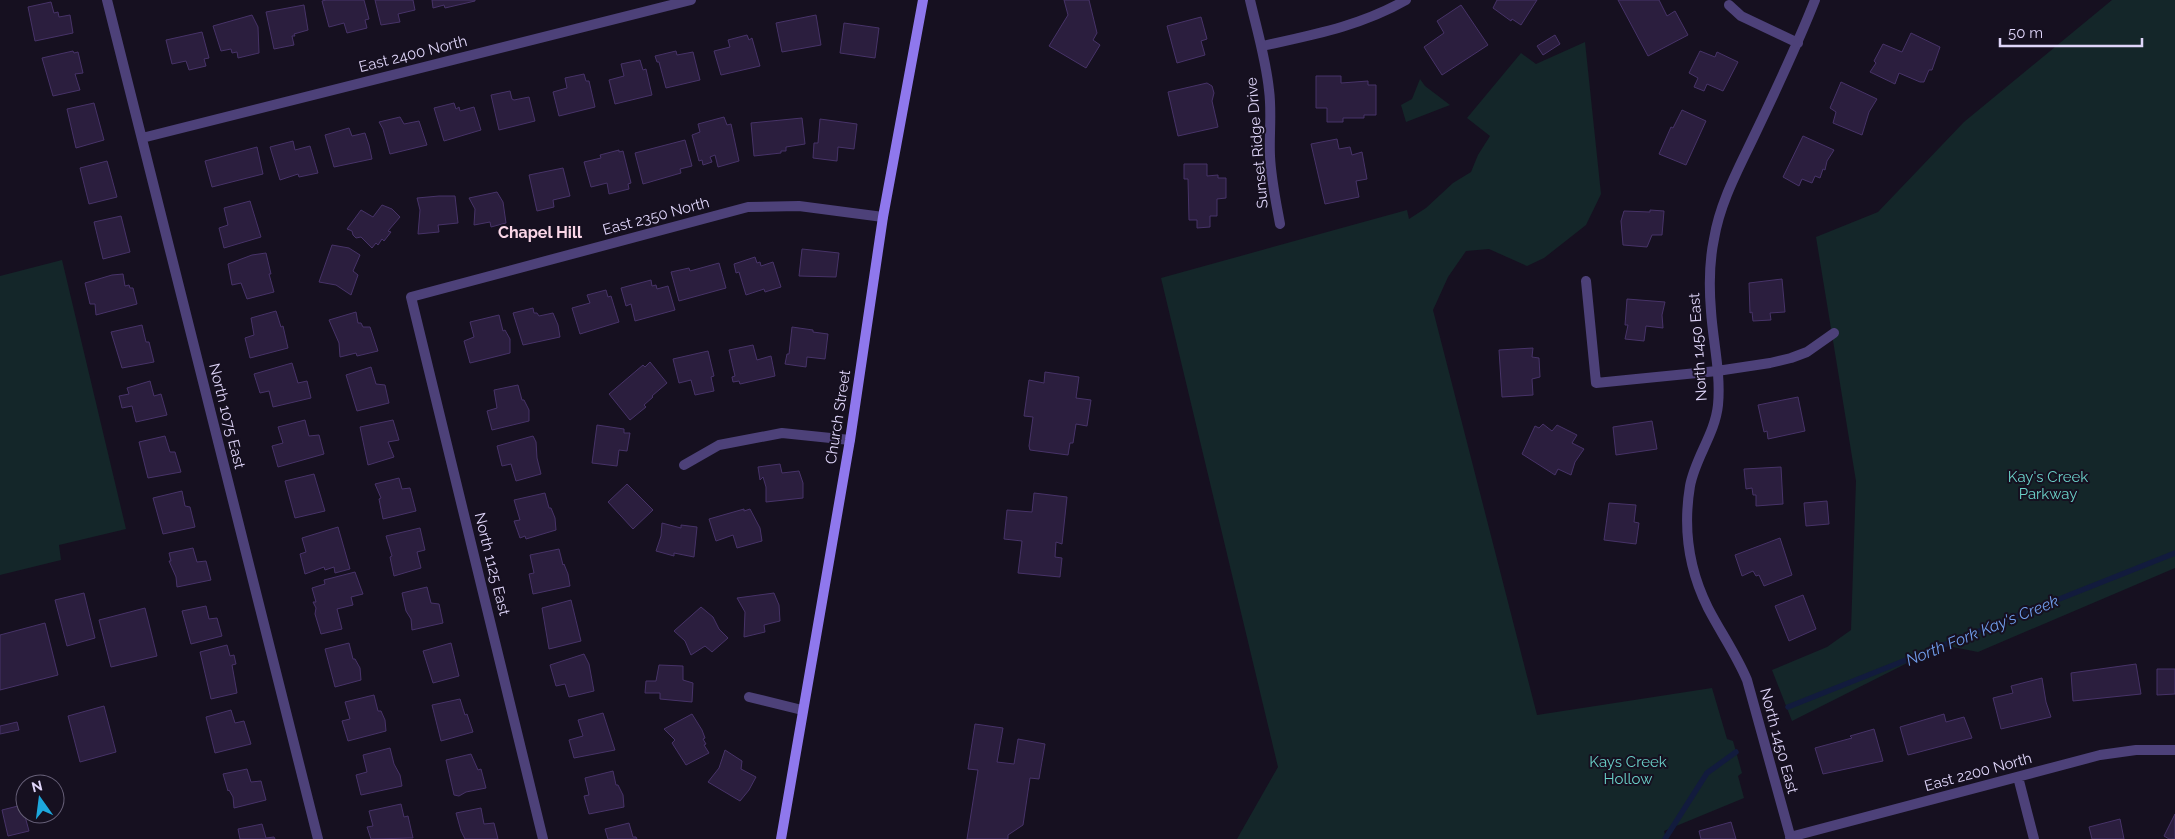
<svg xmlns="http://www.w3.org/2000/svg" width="2175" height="839" viewBox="0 0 2175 839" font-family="Raleway,sans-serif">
<rect width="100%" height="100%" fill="#161020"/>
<path fill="#142629" d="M2112,0H2175V568L1978,652L1943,645L1792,721L1772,670L1827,647L1851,630L1856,481L1816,237L1878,212L1964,122Z
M1585,42L1601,194L1586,225L1544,258L1527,266L1489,249L1466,251L1448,277L1433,310L1537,715L1712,688L1727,739L1733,741L1742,773L1738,776L1744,798L1664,831L1666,839H1237L1278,767L1161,278L1407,210L1409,219L1426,208L1453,183L1471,172L1478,155L1490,136L1467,118L1521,53L1536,64Z
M1420,79L1425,86L1450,105L1406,122L1401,105L1412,99Z
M62,260L126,529L59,545L61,560L0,575V276Z"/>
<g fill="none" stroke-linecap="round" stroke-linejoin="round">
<path stroke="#121b3d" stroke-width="5.5" d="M1788,707L2175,553
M1665,839L1707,773L1736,752"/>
</g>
<path fill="#2b1e3e" stroke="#473368" d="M326,0H364L369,19L365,20L367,28L347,33L344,23L329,27L322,1Z
M375,0H413L415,10L398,14L400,22L381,25Z
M432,0H475V1L445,8L444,5L433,8Z
M1064,0H1089L1097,33L1093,40L1100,45L1086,68L1049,46L1068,15Z
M1537,0L1521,25L1512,19L1511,21L1493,8L1497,0Z
M1618,0H1659L1667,16L1675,11L1688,35L1648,56Z
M51,2L54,13L58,12L59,17L70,15L73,33L35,41L28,7Z
M304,5L308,30L294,34L295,36H292L294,45L274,49L266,12Z
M1461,5L1488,45L1442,75L1424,47L1444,33L1437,21Z
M252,15L258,27L259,53L238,58L237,52L232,53L231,49L221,51L213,26Z
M816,15L821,45L782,52L776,23Z
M1201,17L1207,39L1201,41L1205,55L1177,63L1167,26Z
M844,23L879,28L875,58L840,53Z
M202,32L209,58L204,59L206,66L189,70L186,61L172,64L166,40Z
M1911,33L1940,47L1932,70H1929L1924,82H1920L1899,73L1895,84L1870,72L1876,63L1874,61L1883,44L1902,52Z
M747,35L749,40L752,38L760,66L721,75L714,51L730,47L728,40Z
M1555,35L1560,44L1543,55L1537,46Z
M73,51L74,53L78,52L83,73L75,74L80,90L53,96L42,58Z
M676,51L677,55L693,52L700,80L666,88L659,62H657L655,56Z
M1700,51L1715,57L1717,52L1738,62L1723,91L1707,84L1704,91L1694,87L1698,78L1689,73Z
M640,60L643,70L646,69L652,95L615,104L609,80L624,76L621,64Z
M584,74L586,81H589L595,107L559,116L553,92L567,88L565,78Z
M1316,76H1341V83L1368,81V85H1376V115H1364V118H1343V122H1327V108H1316Z
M1841,82L1877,99L1869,112L1862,135L1833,123L1836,112L1830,108Z
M1207,83L1212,86L1214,93L1212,101L1218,127L1178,136L1168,92Z
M510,91L512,99L514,100L529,97L535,121L499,130L491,95Z
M94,103L104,140L76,148L67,109Z
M454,103L456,109L459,107L460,111L474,107L481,130L444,141L434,108Z
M1682,110L1706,121L1686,165L1659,154L1671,127L1673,128Z
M400,117L404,124L419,121L427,145L390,154L383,129L379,122Z
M724,117L727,125L731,124L739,161L718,167L715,155L710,157L712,162L703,165L702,160L699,161L692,135L700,132L698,124Z
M802,118L805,144L786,147V151H781V153L754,156L751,123Z
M820,119L857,124L854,149L838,147L837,161L813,158L814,143H818Z
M349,128L352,136L365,133L369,145L372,159L334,167L325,135Z
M1803,136L1834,150L1827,161L1825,170L1823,169L1820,178L1815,176L1812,183L1802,179L1799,186L1783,177Z
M1337,139L1339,149L1350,147L1352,155L1362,152L1367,179L1356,181L1359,197L1325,204L1311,144Z
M685,140L692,166L680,169L681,173L643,184L635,153Z
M293,141L295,150L310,146L318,173L299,177L298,174L280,180L270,147Z
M257,147L263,174L212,187L205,161Z
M619,150V152L623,151L631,183L628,184L629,189L609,194L607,183L591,187L584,162L601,158L600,155Z
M107,161L117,197L89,204L80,168Z
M1184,164H1207V176L1218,175V178H1226V198L1217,199V216H1210V227L1197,228V220H1189L1188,179H1184Z
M563,168L570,196L553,200L554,207L537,211L529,175Z
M497,192L503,202L506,223L491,227L490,222L474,225L475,209L469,198Z
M439,196H455L458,223L438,225L439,232L418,234L420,210L417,198Z
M250,201L261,237L224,248L219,228L228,225L224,208Z
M382,205L392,209L400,217L388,231L391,232L384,241L382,239L378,245L376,243L372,248L361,237L356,238L353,235L352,231L347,229L361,210L373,217Z
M1650,210L1664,211L1662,235H1652L1647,247L1623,245L1621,221L1624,211L1650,212Z
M121,216L130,252L103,259L94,222Z
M332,245L349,248L360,255L353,271L358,275L351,295L336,285L319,282Z
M802,249L839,253L836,277L799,276Z
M266,253L271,274H269L274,292L247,299L241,283L232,285L228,264L252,255Z
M755,257L757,263L760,262L761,266L773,262L781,287L765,292L764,289L746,295L739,272L736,273L734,264Z
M719,263L726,288L679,301L671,272L689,268L690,271Z
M123,274L125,286L129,285L130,288H133L137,304L96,315L95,304H90L85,283L112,275Z
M1782,279L1785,312L1770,313L1771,320L1753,321L1752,312L1750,313L1749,283Z
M651,280L652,286L656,285L657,289L668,286L675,310L635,321L631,304L626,306L621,288Z
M606,290L608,297L611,296L619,322L580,334L572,308L590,303L587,295Z
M1627,299L1665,302L1662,315L1663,328L1646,326L1644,341L1625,339L1628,325H1625Z
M533,308L534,313H537L539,316L553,313L558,325L560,337L523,345L513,313Z
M276,311L281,327L283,326L288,348L250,358L245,338L254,335L251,318Z
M356,312L358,323H361L363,327H370L378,351L357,356L356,353L340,357L339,343L329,320Z
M499,315L503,331L505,330L510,339V353L470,363L464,341L474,337L470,322Z
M142,325L146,342H149L154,362L122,368L111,332Z
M792,327L813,330V332L828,334L825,359L807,357L806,367L785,364L787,354H789Z
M753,345L757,360L771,356L775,376L740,384L739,381L733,382L732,377L735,376L729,350Z
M1533,348L1532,357L1539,358L1540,377L1532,379L1533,395L1502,397L1499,350Z
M708,351L714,376L711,377L714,391L695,395L691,380L679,383L673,359Z
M650,362L667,383L652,396L653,397L644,405L646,407L630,420L609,394L643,365L645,367Z
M292,363L298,383L307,381L311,398L273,407L269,391L260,393L254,374Z
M371,367L376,384L385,385L389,403L357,411L346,375Z
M1045,372L1079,377L1076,398L1091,400L1087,426L1076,424L1073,443H1070L1068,455L1030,450L1029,446L1033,417L1024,416L1029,380L1044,383Z
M150,381L154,396L161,394L167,415L136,422L132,406L122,408L119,396L129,394L127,388Z
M518,385L522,400H524L529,410V421L492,430L487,411L497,408L494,390Z
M1798,397L1805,431L1768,439L1767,431L1764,432L1758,405Z
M305,420L309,436L319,435L324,454L278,467L272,446L283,443L278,427Z
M393,420L399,440L388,442L394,457L368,465L360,427Z
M1652,421L1657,449L1616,455L1613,427Z
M1543,424L1552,431L1557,425L1577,435L1572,443L1584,449L1575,462L1571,475L1558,469L1555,475L1522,454L1535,426L1539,428Z
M597,425L624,429V433H630L627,451L619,450L617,466L592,463Z
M165,436L170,452H175L181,472L148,478L139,442Z
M533,436L536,442L537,458L541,474L516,481L511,464L502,466L497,446Z
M780,464L782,473L799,471L803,483V498L766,502V487L763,477L760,480L758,467Z
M1781,467L1783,504L1756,506V495H1753L1752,488L1746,489L1744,469Z
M314,474L325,511L295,518L285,481Z
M399,478L402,489L410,488L416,511L383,519L379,499L381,498L375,484Z
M627,484L653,510L633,529L608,502Z
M182,491L185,506L190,507L195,527L163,534L153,498Z
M545,493L549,508H551L555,518L556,530L526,539L525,536L520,538L514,521L520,520L514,500Z
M1034,493L1067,497L1062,544L1056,542L1055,557L1062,558L1060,577L1018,573L1022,541L1004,539L1007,510L1032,512Z
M1827,501L1829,524L1806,526L1804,503Z
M1609,503L1636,505L1634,522L1639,523L1636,544L1604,540Z
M744,509V511L750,509L760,528L762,541L737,548L733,535L716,541L709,519Z
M662,523L681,528V525L697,527L694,557L674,553V556L656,551L661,536Z
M338,527L350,569L335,573L334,567L325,570L324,567L305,574L300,554L306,552L302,538Z
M420,528L425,550L417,552L421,568L394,576L390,557L392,556L386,536Z
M1780,538L1792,575L1764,586L1759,575L1756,576L1753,571L1742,576L1735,555Z
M193,548L197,562L206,561L211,580L177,587L176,577L169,561H171L169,553Z
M559,549L563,565L564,564L568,574L570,586L533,594L529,574L534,573L530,555Z
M355,572L363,594L351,597L353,605L337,609L342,629L321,634L315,614L316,608L313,602H316L312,588L325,584L324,580Z
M427,587L431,603L439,604L443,623L412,630L411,619L406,611L402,593Z
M84,593L95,638L67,646L55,600Z
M774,593L779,605L780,621L764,625L765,632L744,637L745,612L737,598Z
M1803,595L1816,629L1789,641L1775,606Z
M571,600L581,641L549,649L542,608Z
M206,606L209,619L217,618L222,636L191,644L182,611Z
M701,607L713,617L719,629L728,638L712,652L705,646L691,655L685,641L674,631Z
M145,608L157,656L111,667L99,620Z
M45,623L58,675L0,690V635Z
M349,643L353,659H355L360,668L361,680L335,687L325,649Z
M451,643L459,676L433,683L423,651Z
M227,645L230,656L234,655L236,664L232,665L237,693L211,699L200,652Z
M584,654L589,664L594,691L569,697L565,684L556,686L550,665Z
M2136,664L2141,694L2073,701L2071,673Z
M659,665L683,666V680L693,683L692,702L660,699V693H645L646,681H656Z
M2157,669H2175V694L2157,695Z
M2042,678L2046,702L2051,717L2001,729L1993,698L2013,693L2011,686Z
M374,695L378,711H381L385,720L386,731L348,741L342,721L350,719L345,702Z
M460,699L465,715L467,714L473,732L441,741L432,705Z
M104,706L116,752L80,762L68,716Z
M231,710L235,723L244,721L251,744L215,753L206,717Z
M603,713L615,750L574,758L569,740L583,736L578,720Z
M692,714L702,730L705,738L703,739L706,744L704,745L709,753L686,765L672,743L675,740L664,729Z
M1944,714L1946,722L1964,717L1972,738L1908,755L1900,727Z
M17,722L19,730L0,734V726Z
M975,724L1003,728L997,762L1014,764L1018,739L1045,744L1039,779L1030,778L1023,825L1008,835V839H967L978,770L968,769Z
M1874,729L1883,761L1823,774L1815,748L1852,738L1850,736Z
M390,748L394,764L400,775L402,786L361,795L356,775L367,772L363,755Z
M725,750L742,761L741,769L756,777L749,790L740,801L708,782L719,768Z
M471,754L478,770L481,769L486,788L466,792L459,796L454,795L446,760Z
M247,769L251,782L261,781L266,800L234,808L233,797L229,790L228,791L223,774Z
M613,771L616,785H618L623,795L624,807L589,814L584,796L589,795L585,778Z
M401,804L404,817L408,816L413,838L371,839L367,827L373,826L369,811Z
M22,805L29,831L8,836L2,810Z
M481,808L484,824L494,823L498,839H465L461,831L456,813Z
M2175,814V839H2169L2164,836Z
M2120,819L2124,839H2092L2089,827Z
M1731,822L1736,839H1701L1699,831Z
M629,823L633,837H636L637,839H608L605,829Z
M262,824L266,838L274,837L275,839H240L238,829Z"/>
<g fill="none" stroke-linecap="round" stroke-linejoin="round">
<path stroke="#4d4179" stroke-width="10" d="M107,0L318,839
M1250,0C1257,30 1266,60 1269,90C1272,112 1269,134 1270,156C1271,179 1276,202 1280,224
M1729,5L1741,16L1798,43
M1262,46C1312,35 1361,26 1406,0
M142,138L691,0
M1586,281L1596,383L1717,371L1770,363L1791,358L1807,352L1834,333
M684,465L719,445L782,433L850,440
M749,697L802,710
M2018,777L2034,839
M1790,837L2100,755L2136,750H2175
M543,839L411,297L748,207L799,206L883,217
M1791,839L1747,680C1736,654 1721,633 1708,608C1689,570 1683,528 1690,486C1695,458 1715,434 1718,405C1721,373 1713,342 1711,311C1709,287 1709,263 1714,239C1720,202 1739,168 1755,134C1776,90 1797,46 1815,0"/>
<path stroke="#8f78ed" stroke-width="10" d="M781,839L850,440L883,217L923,0"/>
</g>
<g text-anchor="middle" stroke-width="4" stroke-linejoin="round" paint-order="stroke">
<g font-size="15" fill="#dfd5f9" stroke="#161020">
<text transform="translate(413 54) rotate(-14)" y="5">East 2400 North</text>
<text transform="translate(1257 143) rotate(-95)" y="5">Sunset Ridge Drive</text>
<text transform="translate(656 216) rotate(-15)" y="5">East 2350 North</text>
<text transform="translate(1698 347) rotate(-94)" y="5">North 1450 East</text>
<text transform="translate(227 416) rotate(76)" y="5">North 1075 East</text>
<text transform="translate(838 417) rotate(-81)" y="5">Church Street</text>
<text transform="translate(492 564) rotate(76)" y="5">North 1125 East</text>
<text transform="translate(1779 741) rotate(75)" y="5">North 1450 East</text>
<text transform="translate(1978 772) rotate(-15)" y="5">East 2200 North</text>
</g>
<g font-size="15" fill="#6ad0c8" stroke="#161020">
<text x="2048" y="482">Kay's Creek<tspan x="2048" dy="17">Parkway</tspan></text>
<text x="1628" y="767">Kays Creek<tspan x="1628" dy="17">Hollow</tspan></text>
</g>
<g font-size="16" font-weight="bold" fill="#fad6e7" stroke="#161020">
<text x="540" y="238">Chapel Hill</text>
</g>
<g font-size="16" font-style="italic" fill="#709dec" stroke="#161020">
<text transform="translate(1982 630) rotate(-22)" y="6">North Fork Kay's Creek</text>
</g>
</g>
<g transform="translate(40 799) rotate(346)"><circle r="24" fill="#161020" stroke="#665f77"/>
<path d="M0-4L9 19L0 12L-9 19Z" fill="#1da8dd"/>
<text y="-8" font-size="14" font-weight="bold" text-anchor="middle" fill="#dfd5f9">N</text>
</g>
<path d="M2000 38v8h142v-8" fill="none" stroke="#dfd5f9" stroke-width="2.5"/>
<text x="2008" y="38" font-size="15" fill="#dfd5f9" stroke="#161020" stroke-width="4" paint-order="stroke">50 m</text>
</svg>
